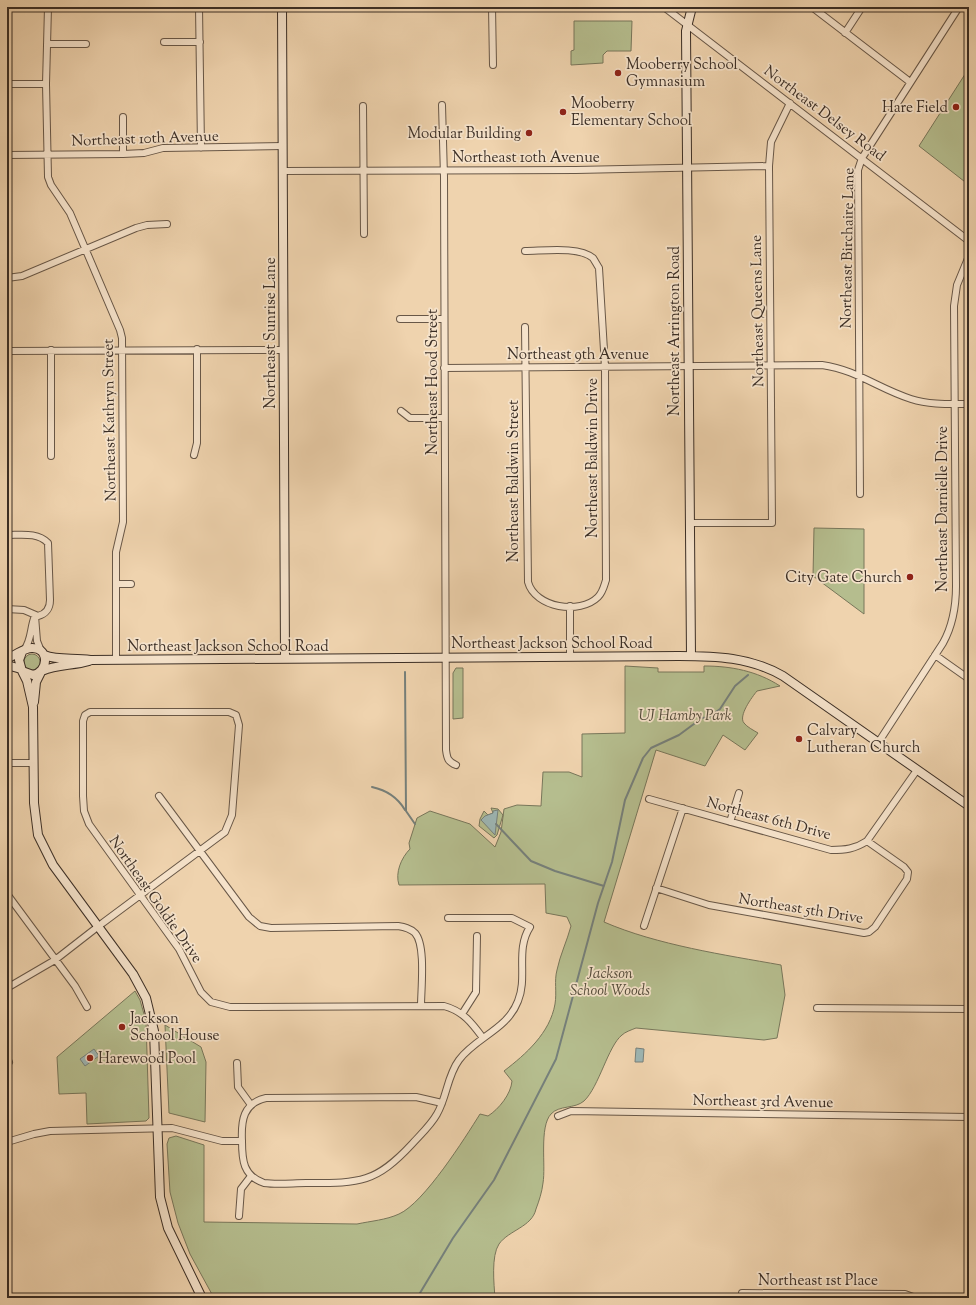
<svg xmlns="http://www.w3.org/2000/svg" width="976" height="1305" viewBox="0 0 976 1305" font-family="'Sorts Mill Goudy',serif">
<rect width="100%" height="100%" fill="#efd3ae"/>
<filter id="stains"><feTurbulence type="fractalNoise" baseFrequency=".005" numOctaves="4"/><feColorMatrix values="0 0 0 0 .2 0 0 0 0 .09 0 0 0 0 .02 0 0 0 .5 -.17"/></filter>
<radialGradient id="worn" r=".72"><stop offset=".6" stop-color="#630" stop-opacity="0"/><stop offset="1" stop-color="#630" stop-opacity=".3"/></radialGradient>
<path fill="#b5bd8e" stroke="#78765a" d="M574,21H632L631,51H607L603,55V63L571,65V51L574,50Z
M969,68V185L919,146Z
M814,528L864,529V614L813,576Z
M24 662a8 8 0 1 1 16 0a8 8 0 1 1-16 0Z
M625,666L658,668V672H704V666C731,666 757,671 780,686L757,691C752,697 738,716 744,723C747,727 753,730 758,733L745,750L723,735L705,766L656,750L604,922C657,945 725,955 781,965L785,995L777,1038L764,1040L636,1028C631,1030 625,1032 622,1035C608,1046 599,1087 584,1101C575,1109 559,1105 551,1114C539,1127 546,1166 543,1183C542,1192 539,1201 536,1209C532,1227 509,1230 499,1244C491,1256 494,1284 495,1298H214L190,1254L178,1223L170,1192L167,1144L169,1138L176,1136L204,1145V1222L357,1224C371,1221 386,1220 399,1214C424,1203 465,1138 480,1114L488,1116C499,1109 511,1094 512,1081L504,1071C526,1054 550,1033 555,1004C557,992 554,981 557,970C560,955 567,941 571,926L567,917L546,913L545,884L399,885C395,873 401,858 410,849L409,843L417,818L430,811L470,824L495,847L501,832L504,809L517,805L541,806L543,772H569L582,777V734L625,733Z
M456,668H463V718L453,719V673Z
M491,808L498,809L503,815L497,835L494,838L479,826L480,819L484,811L488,815L493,813Z
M135,991L140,1000L146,1021L149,1118L146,1121L87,1124L86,1093L59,1094L57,1057Z
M165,1025L201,1047L206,1062L205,1122L169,1113Z"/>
<path fill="#9db6b4" stroke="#76807b" d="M498,810L495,835L481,820L485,816L493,813V811Z
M636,1048L644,1049L643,1062H635Z
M94,1049L99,1056L85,1066L80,1059Z"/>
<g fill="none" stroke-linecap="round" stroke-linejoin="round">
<path stroke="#76807b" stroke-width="2" d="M405,672L406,811L415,824
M372,787C386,790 398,798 405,810
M496,824L531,861L555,871L604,886
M417,1298L453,1238L494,1180L556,1059L598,903L612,862L625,800L643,758L651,748L679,735L702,718L709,717L720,709L735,686L748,675"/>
<defs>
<path id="street" d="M48,7L46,84L48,177L51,185L70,213L120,330L122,338L123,522L116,552V660
M199,7L201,148
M492,7L493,65
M664,7L969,241
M812,7L910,82
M845,33L862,7
M164,42H200
M47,44H86
M7,84H46
M442,105L444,177L446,750C447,758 448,762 456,765
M363,106L364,234
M123,117V154
M7,155L123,154L144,153L163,148L283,146
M283,171L576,170L769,166
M7,278L22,276L136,228L147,225L167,224
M400,319H444
M525,327L528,582C535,608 580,615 598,597C603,592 604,586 606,580L605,367L599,268C597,265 595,261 593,258C579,246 543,251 525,251
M51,350V456
M7,351L283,350
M444,368L822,365C857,370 879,389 911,399C930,405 949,404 969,404
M401,411L410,418H444
M194,455L197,443V349
M860,494L858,170L862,158L959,7
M690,523H772L769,166L771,142L790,103
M7,535C21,535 38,532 48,543L50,600C50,608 46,614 38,616L24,610L7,609
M116,584H131
M570,606V657
M35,616L37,641L41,651
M24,650C32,640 30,627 35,616
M935,655L969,679
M878,743L943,643C953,625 956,607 956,586L954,306L957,285L969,256
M7,763H33
M159,796L249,917L260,926L271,928L398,926C404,927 410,928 415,933C426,945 421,989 421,1006
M649,799L831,850C845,850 855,849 867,841L917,770
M730,822L739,793
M656,888L709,905L864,933L869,932L875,927L907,879L908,872L904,867L867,841
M7,894L75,986L87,1007
M644,926L683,808
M7,988L55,960L100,925L104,922L225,832L232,815L239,725L236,715L229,712H90L85,715L83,721V796L84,811L89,824L179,949L201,992L211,1002L230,1007L444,1006C463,1011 472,1023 483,1038
M817,1008L969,1009
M462,1014L476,992L477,936
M7,1058L9,1062
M237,1063L238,1087L251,1105
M558,1116L571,1111L969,1117
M242,1141C241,1121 243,1103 266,1098L416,1097L442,1103
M7,1142L34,1134L50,1131L172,1128L222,1141H242C242,1160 243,1176 264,1183C278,1185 293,1183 306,1183C359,1183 375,1184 412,1144C421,1134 431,1125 437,1114C447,1097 447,1076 459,1060C476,1037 507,1030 518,1001C528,977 515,950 530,927L512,918H448
M239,1216L241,1189L251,1176
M742,1293L905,1294L916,1298"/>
<path id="secondary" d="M282,7L285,659
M44,655C59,661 75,657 90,660L679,656C716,656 750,657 783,676L969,806
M691,656L686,31L692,7
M7,658C16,656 24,647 33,648C50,649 48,672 33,675L22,671L19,660L22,652
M7,665L21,669
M22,671L27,681L33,707L34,803L38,835L53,865L133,974L146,998L154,1031L160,1197L168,1228L202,1298
M42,671C57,664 73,666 89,661
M34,702L36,682L41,672"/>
</defs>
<use href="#street" stroke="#685747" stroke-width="8"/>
<use href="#secondary" stroke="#3b2e25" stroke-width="10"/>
<use href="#street" stroke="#f5e2ca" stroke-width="6"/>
<use href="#secondary" stroke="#f5e2ca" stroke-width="8"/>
</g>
<g fill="#8f2418" stroke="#f5e2ca" stroke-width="1.5">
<circle cx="618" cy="73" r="4"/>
<circle cx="956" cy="107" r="4"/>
<circle cx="563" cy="112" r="4"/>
<circle cx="529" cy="133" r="4"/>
<circle cx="910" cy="577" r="4"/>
<circle cx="799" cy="739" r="4"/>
<circle cx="122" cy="1027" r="4"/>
<circle cx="90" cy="1058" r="4"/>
</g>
<g text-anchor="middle" stroke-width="3.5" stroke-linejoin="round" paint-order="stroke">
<g font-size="15" fill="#3b2e25" stroke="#f5e2ca" text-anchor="start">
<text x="626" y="69">Mooberry School<tspan x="626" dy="17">Gymnasium</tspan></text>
<text x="571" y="108">Mooberry<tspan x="571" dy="17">Elementary School</tspan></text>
<text x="948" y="112" text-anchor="end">Hare Field</text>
<text x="521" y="138" text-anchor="end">Modular Building</text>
<text x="902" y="582" text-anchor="end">City Gate Church</text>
<text x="807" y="735">Calvary<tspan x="807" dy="17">Lutheran Church</tspan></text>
<text x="130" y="1023">Jackson<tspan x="130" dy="17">School House</tspan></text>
<text x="98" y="1063">Harewood Pool</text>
</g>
<g font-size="15" fill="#3b2e25" stroke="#f5e2ca">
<text transform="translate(825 113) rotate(37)" y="5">Northeast Delsey Road</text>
<text transform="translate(145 138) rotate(-2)" y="5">Northeast 10th Avenue</text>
<text x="526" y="162">Northeast 10th Avenue</text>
<text transform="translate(847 248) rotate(-89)" y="5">Northeast Birchaire Lane</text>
<text transform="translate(757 311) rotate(-91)" y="5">Northeast Queens Lane</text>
<text transform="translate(674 331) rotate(-90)" y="5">Northeast Arrington Road</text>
<text transform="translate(270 333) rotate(-90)" y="5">Northeast Sunrise Lane</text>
<text x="578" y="359">Northeast 9th Avenue</text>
<text transform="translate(432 382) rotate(-90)" y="5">Northeast Hood Street</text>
<text transform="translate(109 420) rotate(-91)" y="5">Northeast Kathryn Street</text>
<text transform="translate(592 458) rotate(-90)" y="5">Northeast Baldwin Drive</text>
<text transform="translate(513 481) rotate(-90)" y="5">Northeast Baldwin Street</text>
<text transform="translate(942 509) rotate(-90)" y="5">Northeast Darnielle Drive</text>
<text x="552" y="648">Northeast Jackson School Road</text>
<text x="228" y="651">Northeast Jackson School Road</text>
<text transform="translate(769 818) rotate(15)" y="5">Northeast 6th Drive</text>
<text transform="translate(156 899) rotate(55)" y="5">Northeast Goldie Drive</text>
<text transform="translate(801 908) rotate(9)" y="5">Northeast 5th Drive</text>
<text transform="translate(763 1101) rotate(1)" y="5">Northeast 3rd Avenue</text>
<text x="818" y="1285">Northeast 1st Place</text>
</g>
<g font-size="15" font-style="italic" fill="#534b3a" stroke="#f5e2ca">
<text x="685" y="720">UJ Hamby Park</text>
<text x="610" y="978">Jackson<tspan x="610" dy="17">School Woods</tspan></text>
</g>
</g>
<rect width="976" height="1305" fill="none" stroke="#efd3ae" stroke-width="24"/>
<rect x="8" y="8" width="960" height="1289" fill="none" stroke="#3b2e25" stroke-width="2"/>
<rect x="12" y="12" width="952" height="1281" fill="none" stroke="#3b2e25"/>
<rect width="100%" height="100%" filter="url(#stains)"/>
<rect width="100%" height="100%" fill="url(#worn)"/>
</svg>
